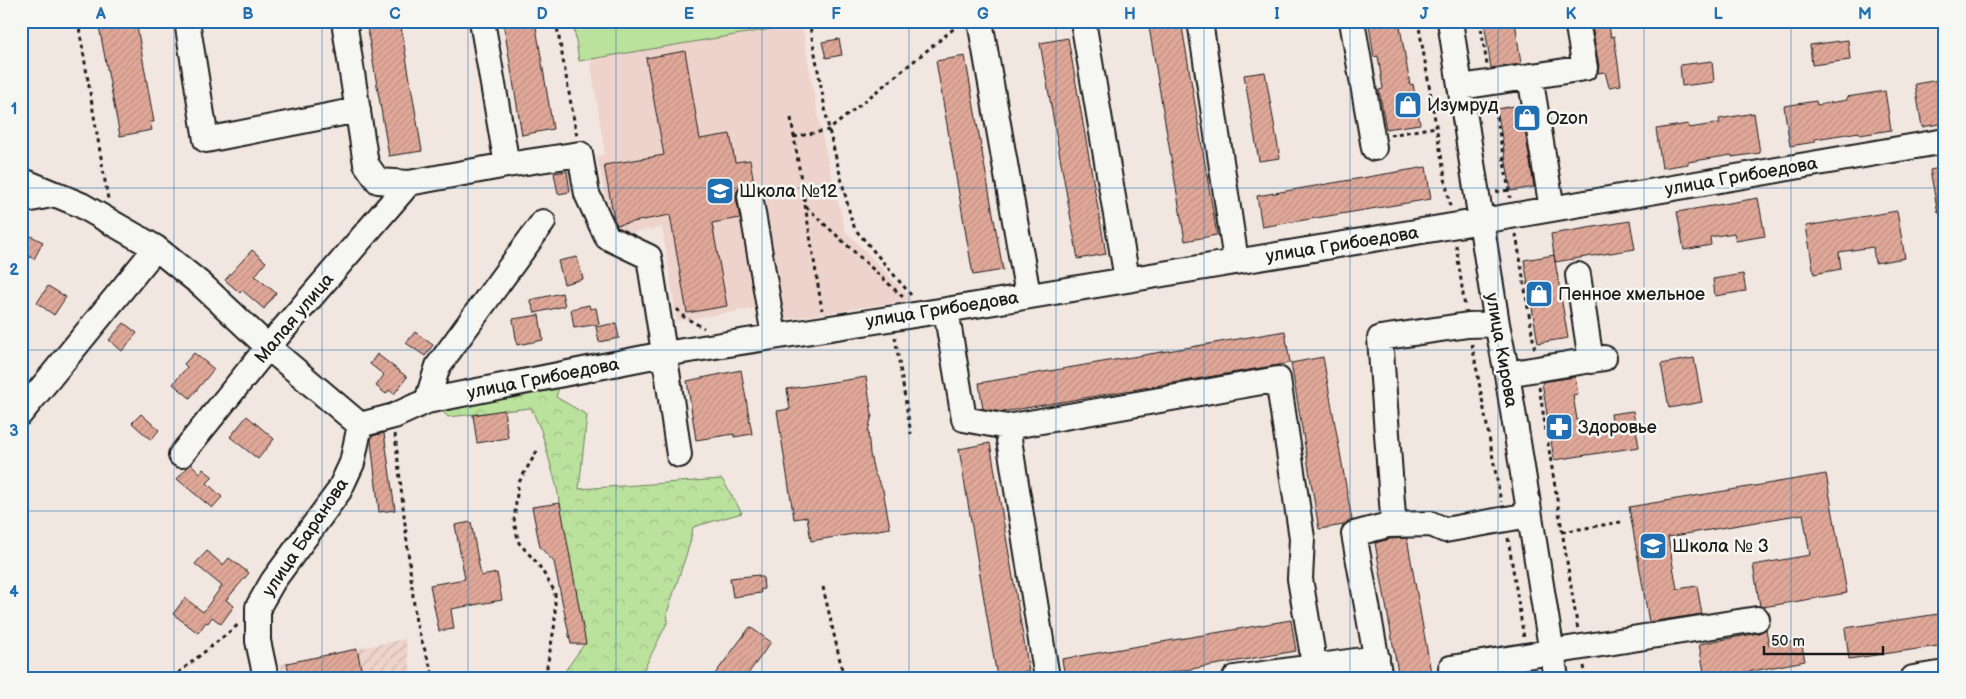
<svg xmlns="http://www.w3.org/2000/svg" width="1966" height="699" viewBox="0 0 1966 699" font-family="'Balsamiq Sans',sans-serif">
<defs>
<pattern id="industrial-furrows" width="10" height="10" patternUnits="userSpaceOnUse" patternTransform="scale(1.25)"><rect width="10" height="10" fill="#edd3cb"/><path d="M-1 1l2-2M0 10L10 0M9 11l2-2" fill="none" stroke="#cbb5ae"/></pattern>
<pattern id="forest-crowns" width="20" height="18" patternUnits="userSpaceOnUse" patternTransform="scale(1.25)"><rect width="20" height="18" fill="#bae29d"/><path d="M2 6a3 3 0 1 1 6 0M12 15a3 3 0 1 1 6 0" fill="none" stroke="#9fc187"/></pattern>
<pattern id="building-hatch" width="6" height="6" patternUnits="userSpaceOnUse" patternTransform="scale(1.25)"><rect width="6" height="6" fill="#e0a899"/><path d="M-1 1l2-2M0 6l6-6M5 7l2-2" fill="none" stroke="#c09083"/></pattern>
</defs>
<rect width="100%" height="100%" fill="#f2e6e0"/>
<filter id="ink" filterUnits="userSpaceOnUse"><feTurbulence type="fractalNoise" baseFrequency=".02" numOctaves="2"/><feDisplacementMap in="SourceGraphic" scale="10" xChannelSelector="R" yChannelSelector="G"/><feConvolveMatrix kernelMatrix="1 2 1 2 8 2 1 2 1" color-interpolation-filters="sRGB"/></filter>
<g filter="url(#ink)">
<path fill="#edd3cb" d="M573,21H801L821,132L845,230L912,300L760,323L757,308L677,321L662,227L617,235L611,225L597,157L605,154L590,59L579,61Z"/>
<path fill="url(#industrial-furrows)" d="M405,639L412,678H283L280,664Z"/>
<path fill="url(#forest-crowns)" stroke="#6b7f5c" d="M560,384L556,397L587,415L579,489L722,479L742,513L693,527L690,543L667,613L668,621L644,669L638,678H560L585,643L565,540L557,488L541,430L531,408L448,417L438,407Z"/>
<path fill="#bae29d" stroke="#6b7f5c" d="M573,21H801V24L579,61Z"/>
<path fill="url(#building-hatch)" stroke="#1c1c1c" d="M98,21H136L154,122H150L152,130L120,136Z
M366,21H400L422,151L389,156Z
M503,21H535L553,129L522,135Z
M1148,21H1181L1217,235L1185,241Z
M1372,21H1399L1410,85L1413,84L1420,124L1386,129L1379,90L1383,89L1378,56L1374,57L1369,25L1372,24Z
M1484,21H1515L1521,64L1491,68Z
M1591,21H1608L1611,37L1614,36L1621,85L1609,87L1605,72L1598,73L1599,66Z
M1068,38L1106,254L1078,259L1040,43Z
M839,39L842,55L826,58L822,42Z
M1848,40L1850,60L1812,65L1810,45Z
M685,51L700,139L730,134L735,162L750,160L754,183H747L742,185L737,191L736,198L740,218L712,223L727,306L687,313L670,215L617,225L614,219L604,165L664,155L646,58Z
M965,56L1003,270L973,275L936,61Z
M1712,61L1714,82L1682,86L1680,65Z
M1265,72L1280,158L1259,161L1244,75Z
M1945,79V123L1922,127L1915,84Z
M1885,91L1891,130L1860,135L1859,132L1815,139V142L1790,146L1784,106L1816,101L1817,105L1847,100V97Z
M1521,105L1534,187L1511,191L1497,109Z
M1754,113L1760,153L1732,157V155L1688,162V164L1662,168L1656,129L1688,124L1689,128L1720,123L1719,119Z
M1426,167L1431,199L1262,227L1257,196Z
M1945,167V212L1938,213L1930,170Z
M567,171L570,192L558,194L554,173Z
M1758,198L1765,236L1736,241L1734,233L1710,237L1711,245L1684,250L1677,212Z
M1897,211L1905,258L1875,263L1873,247L1839,252L1841,269L1814,274L1806,226Z
M1630,221L1635,249L1555,262L1551,234Z
M27,234L43,242L34,259L21,252V246Z
M252,250L266,262L255,276L276,293L264,309L242,290L240,293L225,280Z
M1554,255L1568,338L1538,343L1524,260Z
M577,257L583,279L564,284L558,261Z
M1743,274L1746,291L1715,296L1713,279Z
M48,286L66,297L54,315L37,303Z
M562,293L565,306L535,313L530,300Z
M589,305L590,309L596,308L599,324L574,328L571,309Z
M539,315L543,340L517,345L513,319Z
M124,323L137,333L122,351L109,340Z
M616,323L619,338L599,342L596,327Z
M1285,331L1290,363L1002,412L983,409L979,383Z
M415,332L433,345L425,356L406,343Z
M194,353L214,369L190,398L173,384L187,367L184,364Z
M377,354L407,377L394,394L389,390L386,394L376,386L384,375L370,364Z
M1323,357L1352,520L1344,525L1319,529L1291,363Z
M1694,358L1702,402L1669,408L1661,364Z
M741,370L752,434L734,437V434L696,440L687,381Z
M866,377L872,415L868,431L870,454L874,472L883,490L890,528L811,541L807,517L794,519L777,411L790,409L787,389Z
M1575,377L1578,394L1573,395L1578,426L1612,420L1611,414L1633,411L1639,447L1554,460L1542,382Z
M504,410L508,438L477,443L473,415Z
M141,414L159,430L151,440L132,423Z
M247,416L274,439L258,459L230,437Z
M384,433L395,510L379,512L371,441L372,436Z
M990,443L1029,671L997,677L959,449Z
M191,464L200,473L203,469L213,477L207,483L222,497L212,508L177,479Z
M1826,474L1847,593L1763,607L1760,606L1753,565L1810,555L1803,514L1668,537L1677,589L1697,586L1702,614L1649,622L1629,507Z
M560,503L586,644H571L554,562L540,547L532,507Z
M471,522L481,576L497,573L502,600L451,609L454,629L439,631L430,585L465,579L455,525Z
M1407,538L1432,678H1399L1375,543L1390,539Z
M207,551L223,565L229,558L249,573L226,600L234,606L221,624L212,617L208,623L206,622L198,633L173,614L185,598L203,612L222,586L195,564Z
M759,575V577H763L764,589L760,590L761,593L733,597L730,578Z
M1945,613V645L1849,659L1845,628Z
M1291,620L1296,651L1138,678H1065L1062,659Z
M750,627L771,642L745,678H712Z
M1766,629L1769,646L1801,640L1805,661L1716,678H1705L1699,644L1759,633Z
M357,649L363,678H290L287,663Z"/>
<g fill="none" stroke-linecap="round" stroke-linejoin="round">
<defs>
<path id="minor" d="M187,21L206,140L358,110
M344,21L366,164L378,181L409,183L507,165L580,154L587,194L607,237L649,257L668,378L679,455
M482,21L507,165
M980,21L1028,295
M1083,21L1127,279
M1200,21L1236,261
M1352,21L1374,148
M1450,21L1497,324L1507,374L1556,678
M1530,76L1552,209
M1461,87L1585,68L1577,21
M21,180L81,205L156,248L203,286L268,347L360,425
M750,196L774,336
M21,201L56,194
M1578,275L1591,361
M946,310L964,419L1007,427L1278,379L1302,538L1300,579L1312,650L1313,678
M1507,374L1604,358
M427,401L438,366L543,222
M21,413L156,248
M360,425L394,416L427,401L664,354L946,310L1482,221L1945,141
M1007,427L1047,678
M181,455L268,347L409,183
M1388,525L1431,524L1445,530L1529,515
M266,678L258,641V607L273,581L339,491L352,463L360,425
M1235,678L1377,658
M1380,678L1354,534L1388,525L1393,516L1380,338L1468,325L1497,324
M1453,678L1451,668L1757,619
M1913,678L1945,673"/>
</defs>
<use href="#minor" stroke="#1c1c1c" stroke-width="28"/>
<path stroke="#1c1c1c" stroke-width="3" stroke-dasharray="4 4" stroke-linecap="butt" d="M78,21L108,199
M556,21L577,137
M809,21L829,130L851,218L855,229L911,295
M1418,21L1450,207
M1480,21L1487,65
M1494,101L1510,198
M791,118L822,310
M1390,135L1436,127
M794,137L829,130L962,22
M1496,192L1509,190
M806,207L904,298
M1516,234L1535,351
M1456,245L1465,308
M677,309L684,317L704,328
M895,337L911,434
M1472,344L1501,502
M1539,387L1578,630
M395,434L416,623L434,678
M537,451L518,484L514,522L519,543L538,564L555,592V623L545,678
M1562,532L1621,522
M1508,538L1524,638
M823,587L844,678
M1584,666L1586,678
M172,678L239,624"/>
<use href="#minor" stroke="#f6f6f2" stroke-width="24"/>
</g>
</g>
<path fill="none" stroke="#1f6fb2" stroke-width="1" stroke-opacity="0.55" d="M174,21V678M322,21V678M468,21V678M616,21V678M762,21V678M909,21V678M1056,21V678M1204,21V678M1350,21V678M1498,21V678M1644,21V678M1791,21V678M21,188H1945M21,350H1945M21,511H1945"/>
<defs>
<symbol id="shop-square" viewBox="-11 -11 22 22"><rect x="-9" y="-9" width="18" height="18" rx="4" fill="#1f6fb2" stroke="#f6f6f2"/><path d="M-5-2.5h2.3a2.7 3.5 0 0 1 5.4 0H5L5.5 6h-11ZM-1.5-2.5h3a1.5 2.3 0 0 0-3 0Z" fill="#fff"/></symbol>
<symbol id="school-square" viewBox="-11 -11 22 22"><rect x="-9" y="-9" width="18" height="18" rx="4" fill="#1f6fb2" stroke="#f6f6f2"/><path d="M0-5L7-2L0 1L-7-2ZM-4 1L0 2.5L4 1V4Q0 6-4 4Z" fill="#fff"/></symbol>
<symbol id="pharmacy-square" viewBox="-11 -11 22 22"><rect x="-9" y="-9" width="18" height="18" rx="4" fill="#1f6fb2" stroke="#f6f6f2"/><path d="M-2-6h4v4h4v4h-4v4h-4v-4h-4v-4h4Z" fill="#fff"/></symbol>
</defs>
<g fill-rule="evenodd">
<use href="#shop-square" x="1392" y="89" width="32" height="32"/>
<use href="#shop-square" x="1511" y="102" width="32" height="32"/>
<use href="#school-square" x="704" y="175" width="32" height="32"/>
<use href="#shop-square" x="1523" y="278" width="32" height="32"/>
<use href="#pharmacy-square" x="1543" y="411" width="32" height="32"/>
<use href="#school-square" x="1637" y="530" width="32" height="32"/>
</g>
<g text-anchor="middle" stroke-width="5" stroke-linejoin="round" paint-order="stroke">
<g font-size="18" fill="#1c1c1c" stroke="#f6f6f2" text-anchor="start">
<text x="1427" y="111">Изумруд</text>
<text x="1546" y="124">Ozon</text>
<text x="739" y="197">Школа №12</text>
<text x="1558" y="300">Пенное хмельное</text>
<text x="1578" y="433">Здоровье</text>
<text x="1672" y="552">Школа № 3</text>
</g>
<g font-size="18" fill="#1c1c1c" stroke="#f6f6f2">
<text transform="translate(1741 176) rotate(-10)" y="6">улица Грибоедова</text>
<text transform="translate(1342 244) rotate(-9)" y="6">улица Грибоедова</text>
<text transform="translate(942 309) rotate(-9)" y="6">улица Грибоедова</text>
<text transform="translate(294 318) rotate(-50)" y="6">Малая улица</text>
<text transform="translate(1502 350) rotate(80)" y="6">улица Кирова</text>
<text transform="translate(543 378) rotate(-11)" y="6">улица Грибоедова</text>
<text transform="translate(305 537) rotate(-56)" y="6">улица Баранова</text>
</g>
</g>
<rect width="1966" height="699" fill="none" stroke="#f6f6f2" stroke-width="55"/>
<path d="M1764 646v8h119v-8" fill="none" stroke="#1c1c1c" stroke-width="2.5"/>
<text x="1771" y="646" font-size="15" fill="#1c1c1c" stroke="#f6f6f2" stroke-width="4" paint-order="stroke">50 m</text>
<rect x="28" y="28" width="1910" height="644" fill="none" stroke="#1f6fb2" stroke-width="2"/>
<g font-size="16" text-anchor="middle" font-weight="bold" fill="#1f6fb2">
<text x="101" y="19">A</text>
<text x="248" y="19">B</text>
<text x="395" y="19">C</text>
<text x="542" y="19">D</text>
<text x="689" y="19">E</text>
<text x="836" y="19">F</text>
<text x="983" y="19">G</text>
<text x="1130" y="19">H</text>
<text x="1277" y="19">I</text>
<text x="1424" y="19">J</text>
<text x="1571" y="19">K</text>
<text x="1718" y="19">L</text>
<text x="1865" y="19">M</text>
<text x="14" y="114">1</text>
<text x="14" y="275">2</text>
<text x="14" y="436">3</text>
<text x="14" y="597">4</text>
</g>
</svg>
